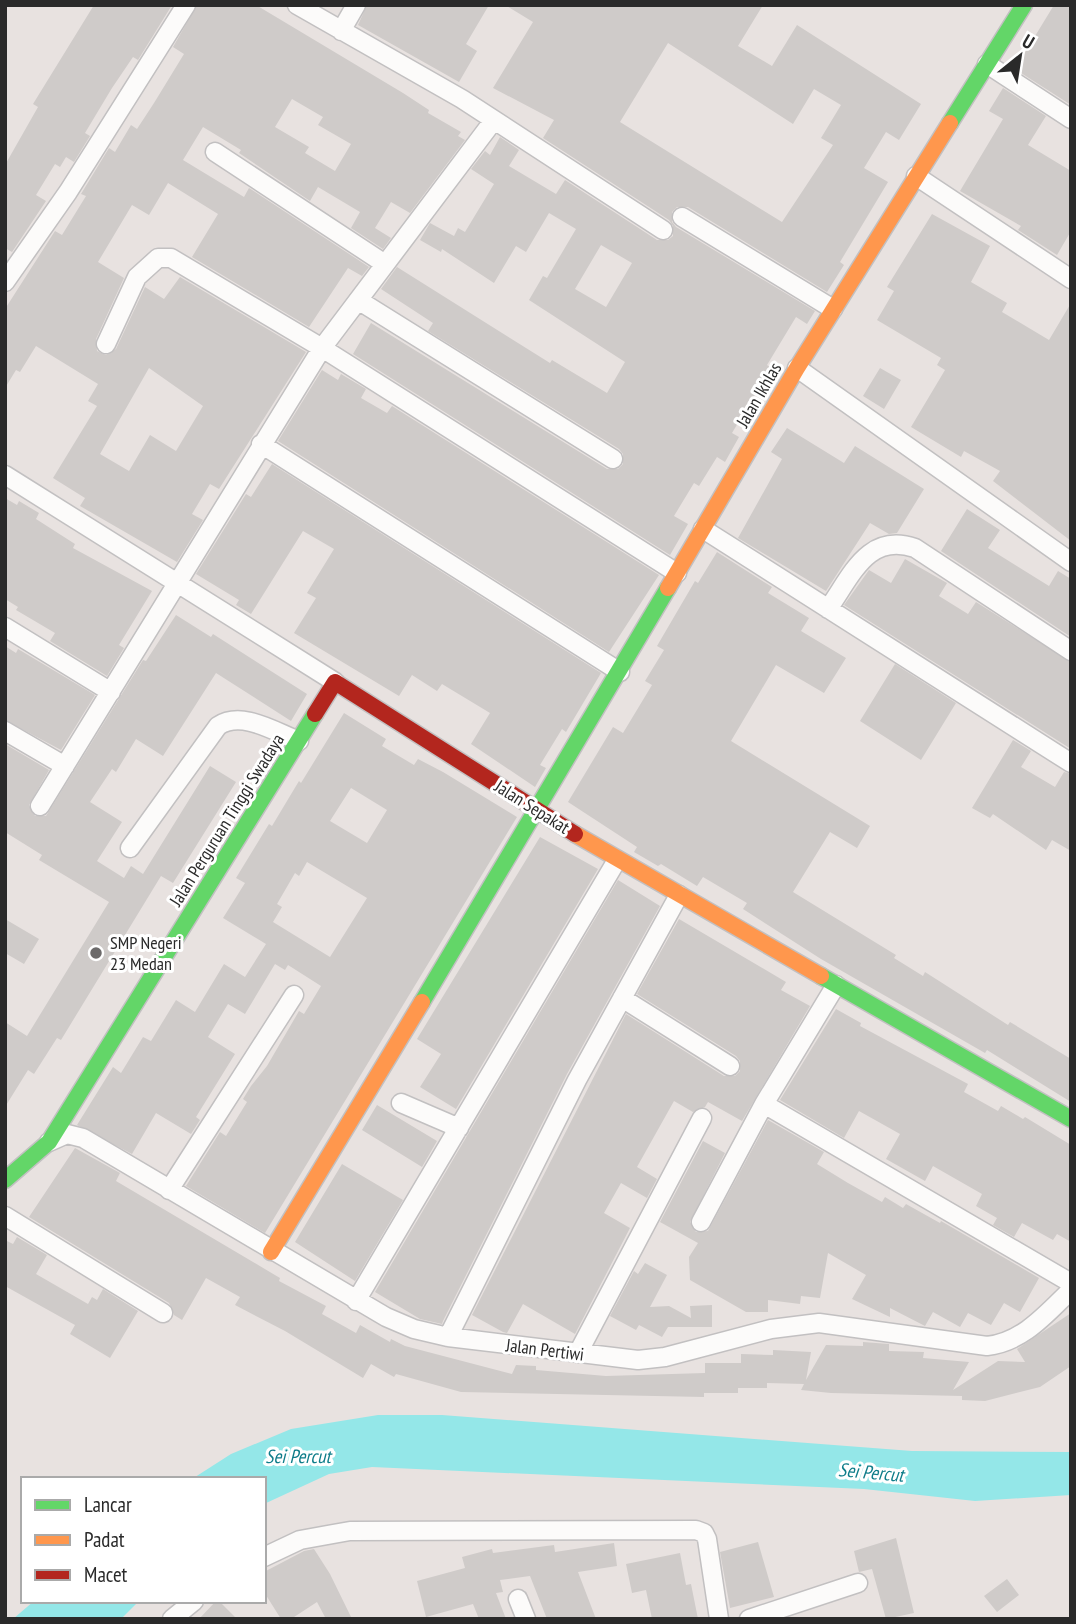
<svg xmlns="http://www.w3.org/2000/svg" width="1076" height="1624" viewBox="0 0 1076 1624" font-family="'PT Sans Narrow',sans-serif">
<rect width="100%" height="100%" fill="#e8e2e0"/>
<path fill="#94e7e8" d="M378,1415H442L912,1451L1071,1452V1495L975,1501L864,1489L372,1467L329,1474L264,1504V1479H192L231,1454L291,1429Z
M34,1601H139L121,1619H13Z"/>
<path fill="#cfcbc9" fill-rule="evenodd" d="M94,5H172L138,60L133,57L112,88L85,133L90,136L74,162L66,157L60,167L55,164L36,195L46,201L12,252L5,248V165L38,107L33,104Z
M197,5H256L403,93L429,110L428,113L461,132L458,136L465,140L410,213L391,202L375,228L391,238L383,249L351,228L360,212L318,187L310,201L239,153L241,150L203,127L183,160L244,197L249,188L369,267L362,276L348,268L309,327L192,257L218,214L168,183L149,215L132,205L98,262L124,278L96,339L97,351L106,355L116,349L145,287L164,299L180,277L306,352L219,489L210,484L192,514L203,520L177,562L80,506L85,498L53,478L97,406L88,401L98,384L36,346L20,372L16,370L5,388V309L55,231L62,235L86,196L81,194L109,148L115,152L131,125L137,129L154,103L184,54L173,47ZM292,99L323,117L318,125L351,144L335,171L305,153L309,147L275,127ZM149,368L203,406L176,451L150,435L129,471L100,454Z
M367,5H489L466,44L477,51L459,82L358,25Z
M505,5H763L738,46L772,66L797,25L921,104L899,140L886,132L864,168L888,182L840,262L844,265L827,292L688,207H677L672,212V222L676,227L815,311L807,324L796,317L767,365L771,368L732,433L739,437L725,462L717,457L699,486L694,483L674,516L688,524L670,555L353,354L371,323L607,469H618L623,464V454L619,449L428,331L433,323L381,289L397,267L550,363L552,360L607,393L625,362L529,300L543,276L547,278L576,229L549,213L526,252L516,246L494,283L442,249L441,252L420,240L430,223L454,236L458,228L465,232L494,184L471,169L485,151L490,155L500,137L519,150L509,166L556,194L565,180L657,240H668L673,236V226L669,220L543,138L554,120L493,88L533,22ZM668,43L793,124L814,89L841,105L821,138L833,145L782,222L620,122ZM601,245L632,263L606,307L575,289Z
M1054,5H1071V105L1015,69Z
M1003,88L1046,116L1028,145L1071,171V231L1057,255L1018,230L1021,226L960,191L1003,119L989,111Z
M932,214L990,246L971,282L1007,303L1002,312L1049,340L1071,303V541L993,481L1000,471L964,451L961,457L911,427L945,370L937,365L941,358L877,320L894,291L887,287Z
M880,368L901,380L884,409L863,396Z
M322,370L338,380L341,374L366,389L361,398L387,413L392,406L659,575L609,652L278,441Z
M787,428L844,463L855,446L924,489L897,533L889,534L870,523L826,591L738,538L782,459L771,452Z
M272,464L601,673L566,732L562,729L540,765L546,768L535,787L471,744L490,713L442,684L437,691L412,675L399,696L294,633L316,598L307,593L334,549L303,531L251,614L236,605L239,600L196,574L246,494L251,497Z
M5,498L17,505L19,501L39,513L36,519L75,544L73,548L152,591L119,645L124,648L107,676L50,641L55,633L16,610L18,607L5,599Z
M967,509L1000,530L988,548L1049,586L1058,571L1071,579V637L941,551Z
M717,552L772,587L768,593L809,618L801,631L846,658L824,693L776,665L731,741L870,826L857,848L830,832L793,892L896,955L894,958L923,976L925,972L1008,1025L1010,1022L1071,1059V1102L987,1050L985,1053L821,959L743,909L747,903L703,877L697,886L661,864L658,866L634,852L637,847L568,802L613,727L623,733L652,685L645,681L664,650L657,646L695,581L698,583Z
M905,559L947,583L939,596L968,614L976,602L1071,662V749L844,605L869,570L891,583Z
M176,615L211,637L213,634L307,694L291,721L216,673L163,756L136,739L116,772L112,769L90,802L122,822L97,861L124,878L131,866L143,874L210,766L236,782L173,883L161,876L61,1040L57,1038L34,1074L28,1070L5,1107V1022L27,1036L109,902L39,860L42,855L5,832V744L49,770L29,805L35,816H46L143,660L146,661Z
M5,646L16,653L18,649L95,695L61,750L5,720Z
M895,664L956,703L921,760L860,721Z
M344,713L386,739L382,746L414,765L418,759L443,772L517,817L265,1233L186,1186L220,1132L226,1136L247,1102L243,1099L251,1086L267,1066L299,1011L304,1014L321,986L288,965L285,970L275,964L245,1014L228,1004L208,1037L235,1054L196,1117L200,1120L191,1134L156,1113L132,1154L77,1125L113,1067L121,1073L143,1037L151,1041L176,1000L195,1012L224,964L245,977L266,944L223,918L245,883L236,878L269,824L272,826L299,781L301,783ZM351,788L387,810L367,843L330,821ZM307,862L367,898L330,957L273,922L282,907L277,904L295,873L299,876Z
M1013,740L1031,751L1021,767L1055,787L1064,772L1071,774V851L1052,840L1046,850L993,814L990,818L972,808Z
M540,837L598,869L456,1109L420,1087L441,1054L417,1039Z
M618,880L660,906L567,1074L443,1321L442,1324L420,1319L375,1292Z
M5,919L39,939L24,964L5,953Z
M679,919L786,982L781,990L810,1006L742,1121L708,1102L705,1107L693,1112L674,1101L637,1167L657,1179L647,1198L621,1183L604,1213L630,1228L575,1334L523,1304L507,1333L503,1332L472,1315L626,1014L724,1076H735L740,1071V1061L736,1056L637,994Z
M836,1009L861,1023L860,1026L968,1084L964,1092L998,1111L1001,1106L1023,1119L1025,1117L1071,1145V1242L1057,1234L1053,1240L1022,1223L1014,1237L993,1225L997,1218L976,1206L982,1194L933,1166L925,1181L886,1159L900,1134L859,1111L844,1138L780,1100Z
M377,1105L437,1141L422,1167L362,1130Z
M768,1120L824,1152L817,1164L848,1183L882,1202L885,1197L903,1208L906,1204L940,1223L941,1221L1039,1278L1020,1312L1004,1303L991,1325L968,1313L960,1327L933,1312L925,1326L890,1308V1317L852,1299L866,1275L828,1253L820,1298L801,1296L800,1304L768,1300V1312H746L690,1280L689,1257L698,1243L660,1222L703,1141L725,1153L690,1222L696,1232L708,1231Z
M75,1148L120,1173L116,1181L280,1278L279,1281L326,1306L322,1314L356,1333L360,1325L390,1342L391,1339L405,1346L512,1374L516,1365L536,1366V1370L606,1376L705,1373V1363H741V1354L773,1355V1350L811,1352L806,1380L826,1345L863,1346V1342L889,1344V1351L924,1352L923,1358L969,1362L953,1390L998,1361L1025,1362L1017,1349L1071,1313V1366L1040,1387L985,1401L962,1400V1396L831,1393L801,1390L804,1384L767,1383V1388H738V1393H704V1397L461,1392L396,1374L394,1377L371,1364L363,1378L285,1331L235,1305L240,1297L206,1278L182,1320L174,1315L169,1303L29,1217Z
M342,1164L403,1200L355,1281L295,1242Z
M17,1237L47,1255L36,1274L88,1304L92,1297L97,1300L103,1289L138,1311L110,1358L70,1334L75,1325L5,1286V1240L13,1244Z
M645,1263L667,1275L650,1307L669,1306L691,1318L690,1306L712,1305V1327H668L662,1337L639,1325L636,1330L610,1316L634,1271L638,1274Z
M896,1538L914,1613L886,1619L872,1569L859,1572L854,1551Z
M758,1542L774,1597L730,1608L720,1552Z
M614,1543L617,1566L578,1572L596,1619H547L530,1576L500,1580L503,1592L496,1593L506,1619H479L473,1604L426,1617L417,1581L465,1568L462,1557L492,1549L493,1553L554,1545L555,1552Z
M314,1549L330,1574L352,1619H326L317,1602L291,1619H281L264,1592V1572L304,1551Z
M680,1553L686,1585L691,1584L698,1619H652L646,1590L632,1593L626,1564Z
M1007,1579L1019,1595L997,1612L984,1596Z
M216,1601H219L237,1619H199Z"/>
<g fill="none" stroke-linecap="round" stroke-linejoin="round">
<defs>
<path id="street" d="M297,5L462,99L663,230
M341,31L356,5
M987,64L1071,119
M215,152L385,264
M916,176L1071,279
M682,217L833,309
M5,282L68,192L186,5
M358,300L613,459
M106,344L137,277L158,258H171L322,348L677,573
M797,368L1071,562
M261,444L620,672
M5,475L335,682
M703,529L1071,763
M828,609C852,575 868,532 915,548L1071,651
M5,627L111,692
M5,731L65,766
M40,806L322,348L494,120
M130,848L218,726C242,710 275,732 299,741
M622,998L730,1066
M401,1103L459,1128
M764,1104L836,985
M49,1142L67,1134L83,1138L386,1317L414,1329L448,1337L638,1360L665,1357L771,1329L819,1323L987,1346C1023,1342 1046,1314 1071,1290
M169,1190L294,995
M5,1216L163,1313
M701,1222L764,1104L1071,1283
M356,1301L617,860
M448,1337L577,1080L679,895
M578,1353L702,1118
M264,1557L300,1540L350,1531L696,1530L704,1533L707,1539L719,1619
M518,1599L526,1619
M172,1619L194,1601
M749,1619L858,1583"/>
<path id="fast" d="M950,123L1024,5
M821,976L1071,1119
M422,1002L668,588
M5,1180L49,1142L315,714"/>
<path id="slow" d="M668,588L797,368L950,123
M575,834L821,976
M271,1252L422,1002"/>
<path id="jam" d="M315,714L335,682L575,834"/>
</defs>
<use href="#street" stroke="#c2c0c1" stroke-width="21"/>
<use href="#fast" stroke="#c2c0c1" stroke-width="19"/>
<use href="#slow" stroke="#c2c0c1" stroke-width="19"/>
<use href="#jam" stroke="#c2c0c1" stroke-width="19"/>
<use href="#street" stroke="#fcfbfa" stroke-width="18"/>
<use href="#fast" stroke="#63d668" stroke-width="16"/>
<use href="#slow" stroke="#ff974d" stroke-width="16"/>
<use href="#jam" stroke="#b3261e" stroke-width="16"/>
</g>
<circle fill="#6c6a6a" stroke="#fff" stroke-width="2.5" cx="96" cy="953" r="7"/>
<g text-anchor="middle" stroke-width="6" stroke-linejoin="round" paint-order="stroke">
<g font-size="18" fill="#2a2a2a" stroke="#fff">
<text transform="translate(759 395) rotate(-60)" y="6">Jalan Ikhlas</text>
<text transform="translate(532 807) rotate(32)" y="6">Jalan Sepakat</text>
<text transform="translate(227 820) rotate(-58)" y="6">Jalan Perguruan Tinggi Swadaya</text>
<text transform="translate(545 1350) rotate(7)" y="6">Jalan Pertiwi</text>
</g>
<g font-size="18" fill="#2a2a2a" stroke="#fff" text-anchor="start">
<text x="110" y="949">SMP Negeri<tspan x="110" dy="21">23 Medan</tspan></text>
</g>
<g font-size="19" font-style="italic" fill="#0f7d8a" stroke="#fff">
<text x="298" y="1463">Sei Percut</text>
<text transform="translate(871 1472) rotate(5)" y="7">Sei Percut</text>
</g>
</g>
<rect width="1076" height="1624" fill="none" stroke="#2a2a2a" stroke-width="14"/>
<rect x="21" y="1477" width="245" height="126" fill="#ffffff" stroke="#aaaaaa" stroke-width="2"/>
<rect x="35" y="1500" width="35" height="10" fill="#63d668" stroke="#aaaaaa" stroke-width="2"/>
<text x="84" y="1512" font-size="21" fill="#2a2a2a">Lancar</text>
<rect x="35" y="1535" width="35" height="10" fill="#ff974d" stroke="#aaaaaa" stroke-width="2"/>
<text x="84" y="1547" font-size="21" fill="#2a2a2a">Padat</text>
<rect x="35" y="1570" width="35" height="10" fill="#b3261e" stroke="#aaaaaa" stroke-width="2"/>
<text x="84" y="1582" font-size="21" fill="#2a2a2a">Macet</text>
<g transform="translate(1020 56) rotate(30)" stroke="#ffffff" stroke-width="5" paint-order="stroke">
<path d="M0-5L12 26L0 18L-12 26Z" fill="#2a2a2a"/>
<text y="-10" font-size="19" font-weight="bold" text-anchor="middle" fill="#2a2a2a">U</text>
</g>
</svg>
